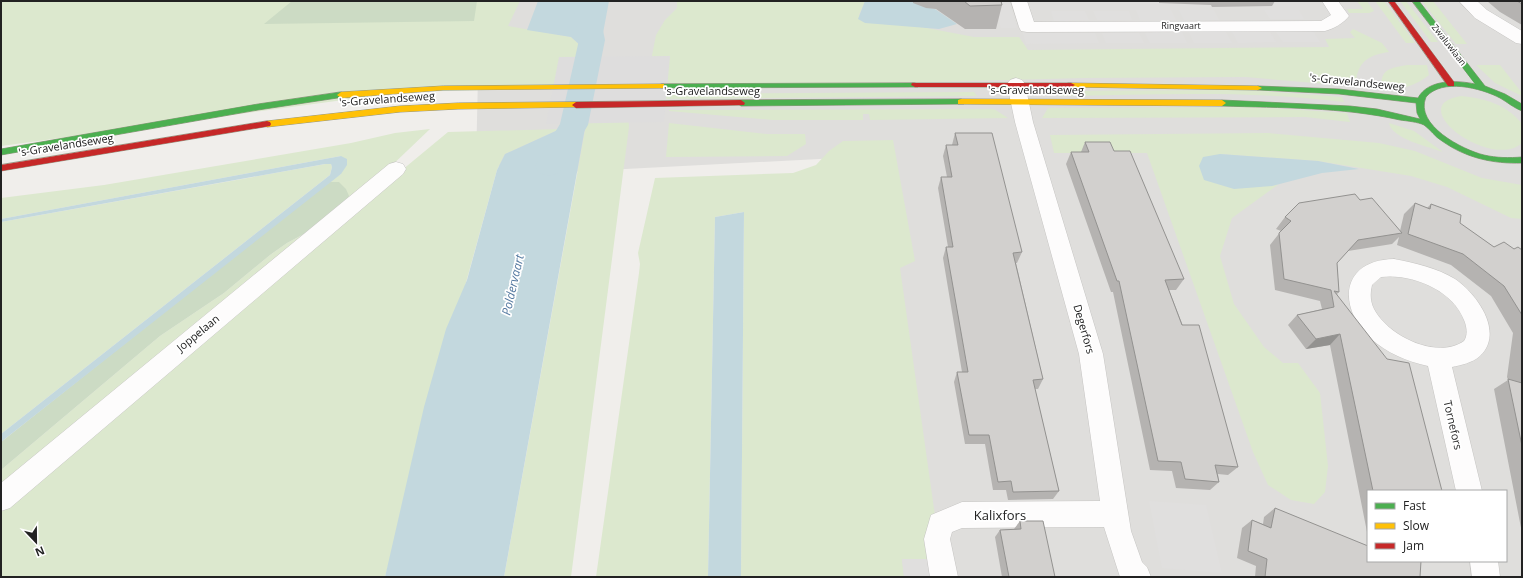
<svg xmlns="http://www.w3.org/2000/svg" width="1523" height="578" viewBox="0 0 1523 578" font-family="'Open Sans',sans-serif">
<rect width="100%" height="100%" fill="#f0eeeb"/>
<path fill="#dfdedc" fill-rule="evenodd" d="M496,1H1522V577H895L858,157L568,172L476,164L478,76ZM1368,491H1506V561H1368Z"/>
<path fill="#dce8ce" d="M1,1H520L508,26L571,37L581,46L573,88L403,92L1,146Z
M677,1H865L859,15L974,37H1019L1028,50L1329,47L1325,39L1355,38L1350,32L1353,29L1382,43L1389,52C1370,55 1359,60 1356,80L1335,77L1338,85L1245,77L1084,78L815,85L646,86L656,35L665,20L677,8Z
M1357,1H1367L1374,11L1369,13H1349L1347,9H1363Z
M1375,1H1384L1415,43H1406Z
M1400,1H1406L1438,42H1431Z
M1422,1H1433L1467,44H1456Z
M1407,65H1427L1429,75C1414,87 1401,89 1382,90C1379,69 1390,68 1407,65Z
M1476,65H1500L1522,93V96L1495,83Z
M626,87L629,127L571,577H504L587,119Z
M1247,90L1342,97L1344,102C1250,90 1154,95 1059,96L1057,91Z
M974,92L977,96L661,99V94Z
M1461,96C1484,98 1508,105 1522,124V143C1492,171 1401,105 1461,96Z
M1253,107L1347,113L1350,122L1305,117L1042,118L1048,108Z
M994,109L1008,118L870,120L869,114H863V120H773L669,111V110Z
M669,123L767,134H805L806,144L787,156L666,157Z
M1389,123L1414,131L1443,152C1429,147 1392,139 1389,123Z
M430,129L386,171L343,207L339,182H328L341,174V156L1,219V198L104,185L351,143L395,133Z
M560,129L505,154L497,170L385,577H1V510L152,377L448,132Z
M1268,133L1379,143L1415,151L1482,178L1522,185V219L1511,218L1447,187L1411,176L1318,161L1220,154L1272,186L1279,184L1232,218L1220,256L1234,304L1264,347L1283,363H1298L1320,393L1328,466L1325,492L1314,504L1291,500L1268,485L1253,452L1147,153H1054L1050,135Z
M893,140L915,261L900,268L937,530L932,559L902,560L904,577H741L744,212L715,217L708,577H596L639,273L640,264L638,253L655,178L793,173L816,165L829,151L843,141Z
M331,163L332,167L330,175L1,434V222Z
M319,226L1,493V470L160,336L224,293L270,255L287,243Z"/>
<path fill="#ccdbc4" d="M292,1H477L474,21L264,24Z
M328,182H339L346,189L349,196L343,207L319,226L287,243L270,255L224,293L160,336L1,470V442Z"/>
<path fill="#e0dfde" d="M1009,1L1017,28H1001L994,2Z
M1136,10H1171L1176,20H1140Z
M1179,10H1214L1219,20H1184Z
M1264,10H1299L1304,19H1270Z
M1051,11H1085L1089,20L1054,21Z
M1093,11H1129L1132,20H1097Z
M1313,31L1320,42H1283L1276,32Z
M1182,32L1187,43H1150L1145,33Z
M1189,32H1226L1232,43H1194Z
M1232,32H1270L1276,42L1238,43Z
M1023,33H1095L1099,43L1026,44Z
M1102,33H1139L1144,43H1106Z
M1149,501L1206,505L1222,573L1162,568Z
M902,559H932L934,577H904Z"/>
<path fill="#c3d8de" d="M538,1H609L587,119L573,88L581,46L571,37L527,30Z
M865,1H915L924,7L935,9L957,24L939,29L865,23L858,19Z
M585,128L504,577H385L424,407L446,329L467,280L497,170L505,154L560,129Z
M1220,154L1318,161L1359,169L1322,173L1272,186L1234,189L1204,180L1199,166L1203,157Z
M341,156L347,159V165L341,174L1,442V434L330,175L332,167L331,164H325L1,222V219Z
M744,212L741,577H708L715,217Z"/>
<path fill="#dedddd" d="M670,56L664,122L546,124L559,57Z"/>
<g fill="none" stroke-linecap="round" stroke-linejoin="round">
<path fill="#c3d8de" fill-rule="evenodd" d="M573,1H597L605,40L588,125L559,173L549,176L539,173L535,166L560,124L579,40Z"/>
<defs>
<path id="street" d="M1011,1H1027L1034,22L1321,21L1331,15L1322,1H1338L1349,16C1344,23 1333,29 1325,31L1027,32L1021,31L1019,27Z
M1459,1H1477L1487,10L1522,31V44L1516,43L1475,18Z
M1016,78L1022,80L1025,84L1033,122L1103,354L1131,531L1142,562L1147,567L1151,577H1120L1104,527L962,528L952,532L950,539L958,577H930L924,539L931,515L962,502L1100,501L1079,354L1015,122L1007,84L1010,80Z
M396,162L403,164L406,169L403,174L10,508L1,511V483L389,164Z
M1394,259C1415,263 1437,268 1455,279C1476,293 1505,332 1480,356C1472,363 1461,365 1452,367L1482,491H1456L1428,366C1406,361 1387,353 1370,338C1337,306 1341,260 1394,259ZM1381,277C1411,273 1453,290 1464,320C1467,327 1468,335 1464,341C1437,360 1388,336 1374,309C1370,301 1370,293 1372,285Z
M1470,561H1498L1500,577H1472Z"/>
<path id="fast" d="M1412,1H1419L1485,86L1505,94L1522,104V111C1514,108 1507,102 1500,98C1481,88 1442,78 1426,97C1414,125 1463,150 1484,155C1497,158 1509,158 1522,157V163C1493,164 1466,158 1442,141C1435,137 1430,129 1424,125C1418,122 1407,121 1400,120C1342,107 1281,108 1222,106L1218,103L1222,100L1350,106L1377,109L1420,119L1417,113L1416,103L1339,94L1258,90L1254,88L1258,86L1339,89L1418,98C1428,79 1457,80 1475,84Z
M915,83L919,85L918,87L661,88L657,86L661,84Z
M341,92L344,93V97L258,110L1,155V149L258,104Z
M961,99L964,100V104L741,106L737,103L741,100Z"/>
<path id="slow" d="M1068,83L1258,86L1262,88L1258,90L1071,87L1067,85Z
M661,84H664V88L443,90L341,98L337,95L341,92L443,86Z
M961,99L1222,100L1226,103L1222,106L958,104V100Z
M576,102L580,105L579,107L458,109L400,112L267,127L263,124L267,121L400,106L458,103Z"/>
<path id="jam" d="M1388,1H1394L1454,82V86H1448Z
M912,83H1071L1075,85L1071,87H915L911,85Z
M741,100L745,103L744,105L576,108L572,105L576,102Z
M267,121L270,122L271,124L270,126L1,171V165Z"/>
</defs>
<use href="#street" stroke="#c6c5c3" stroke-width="1"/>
<use href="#fast" stroke="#969885" stroke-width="1"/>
<use href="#slow" stroke="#969885" stroke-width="1"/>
<use href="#jam" stroke="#969885" stroke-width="1"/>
<use href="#street" fill="#fdfcfc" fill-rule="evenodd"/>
<use href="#fast" fill="#4caf50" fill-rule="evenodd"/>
<use href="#slow" fill="#ffc107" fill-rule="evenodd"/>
<use href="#jam" fill="#c62828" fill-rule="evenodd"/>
</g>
<path fill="#b5b3b1" d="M913,1H1001L1002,5L996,29H965L936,9L926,8L913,3Z
M1159,1H1275L1272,6L1212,7L1211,5L1159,3Z
M1487,1H1522V25L1500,12Z
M955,133L1022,252L1017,263H1016L1043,379L1038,389H1035L1059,491L1053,499L1008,500L1006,490H993L985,444H965L954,382L957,372H962L943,258L946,247H948L938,188L941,177H947L943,156L946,145H952Z
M1085,142L1114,151L1184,279L1176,290H1169L1238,467L1228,475L1218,474L1219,482L1210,490L1176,488L1172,471L1150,470L1113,292H1111L1066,164L1071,152H1081Z
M1360,200L1400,231L1404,214L1415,203L1427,208L1431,204L1494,247L1522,250V533L1494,389L1508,380L1507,377L1513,333L1491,296L1451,265L1397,245L1399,237L1392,244L1348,251L1337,263L1339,292L1337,294L1442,491H1368V537L1330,345L1306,349L1288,325L1297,315L1322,309L1320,301L1275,290L1270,245L1281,231L1276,229L1285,217Z
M1275,508L1420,577H1255L1256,566L1237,558L1242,528L1252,520L1263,524L1264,517Z
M1020,521L1055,577H1002L995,537L1000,530L1014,529Z"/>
<path fill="#939290" d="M1340,334L1330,345L1306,349L1316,339Z"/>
<path fill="#d2d0ce" stroke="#939290" d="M964,1H1001L1002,5L970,6Z
M1517,1H1522V4Z
M955,133H992L1022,252L1013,253L1043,379L1033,380L1059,491L1013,492L1011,481L998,482L989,435H969L957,372H968L946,247H953L941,177H952L946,145H958Z
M1085,142H1110L1114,151H1130L1184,279L1165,280L1182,325H1199L1238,467L1215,465L1219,482L1185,479L1181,462L1158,461L1119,281H1117L1071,152H1089Z
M1355,194L1360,200L1372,198L1402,233L1358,240L1337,263L1339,292L1334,291L1387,359L1409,363L1442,491H1373L1340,334L1316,339L1297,315L1334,307L1331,290L1284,279L1279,233L1291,221L1285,217L1299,203Z
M1415,203L1430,209L1431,204L1461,215L1460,223L1494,247L1504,242L1514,249L1518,247L1522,250V315L1504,286L1463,254L1408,234Z
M1508,379L1522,383V446Z
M1275,508L1368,546V561H1421L1420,577H1265L1267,559L1248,551L1252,520L1271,528Z
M1020,521H1043L1055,577H1009L1000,530L1021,529Z"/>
<g text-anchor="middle" stroke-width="3.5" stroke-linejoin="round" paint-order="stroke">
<g font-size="9" fill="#222" stroke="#fff">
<text x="1181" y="29">Ringvaart</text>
<text transform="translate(1449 45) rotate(52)" y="3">Zwaluwlaan</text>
</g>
<g font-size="11" fill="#222" stroke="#fff">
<text transform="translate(1357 82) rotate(6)" y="4">'s-Gravelandseweg</text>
<text x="1036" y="94">'s-Gravelandseweg</text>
<text x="712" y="95">'s-Gravelandseweg</text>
<text transform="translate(387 99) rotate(-4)" y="4">'s-Gravelandseweg</text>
<text transform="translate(66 145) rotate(-9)" y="4">'s-Gravelandseweg</text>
<text transform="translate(1084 329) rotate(74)" y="4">Degerfors</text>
<text transform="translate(198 333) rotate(-39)" y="4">Joppelaan</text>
<text transform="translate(1453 425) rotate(77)" y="4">Tornefors</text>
</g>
<g font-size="12" font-style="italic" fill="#5479a0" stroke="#fff">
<text transform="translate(513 285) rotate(-77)" y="4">Poldervaart</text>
</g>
<g font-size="13" fill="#222" stroke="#fff">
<text x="1000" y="520">Kalixfors</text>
</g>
</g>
<rect width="1523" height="578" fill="none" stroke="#222222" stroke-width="4"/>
<rect x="1367" y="490" width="140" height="72" fill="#ffffff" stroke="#a7a7a7"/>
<rect x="1375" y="503" width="20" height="6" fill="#4caf50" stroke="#a7a7a7"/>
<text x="1403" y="510" font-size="12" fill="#222222">Fast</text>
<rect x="1375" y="523" width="20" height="6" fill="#ffc107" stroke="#a7a7a7"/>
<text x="1403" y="530" font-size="12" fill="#222222">Slow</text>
<rect x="1375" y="543" width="20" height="6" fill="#c62828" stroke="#a7a7a7"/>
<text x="1403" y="550" font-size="12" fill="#222222">Jam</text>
<g transform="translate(36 542) rotate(158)" stroke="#ffffff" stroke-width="3" paint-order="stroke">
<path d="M0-3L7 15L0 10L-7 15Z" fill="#222222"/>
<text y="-6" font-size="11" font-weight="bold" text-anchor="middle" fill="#222222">N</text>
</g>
</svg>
